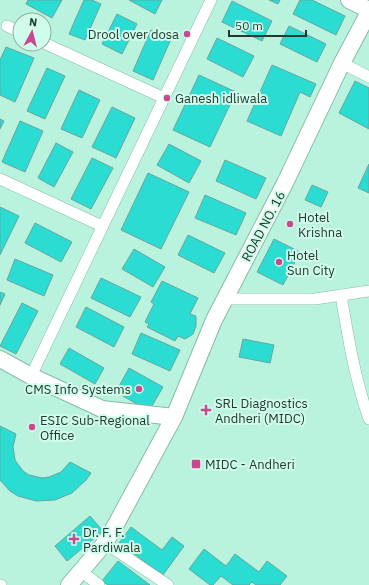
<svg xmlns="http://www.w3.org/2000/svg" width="369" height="585" viewBox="0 0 369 585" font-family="'IBM Plex Sans',sans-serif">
<rect width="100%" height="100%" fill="#baf3dd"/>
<path fill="#2bdcd2" stroke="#67a5a0" d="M28,0H62L52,18L26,4Z
M84,0H92L101,4L85,40L69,34Z
M129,0H162L155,14Z
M269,0H280L278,4Z
M300,0H312L345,16L336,35L293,14Z
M232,1L272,21L262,41L222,22Z
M117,14L137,24L122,54L102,44Z
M289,26L326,44L317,62L280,44Z
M151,30L171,39L153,80L133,71Z
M217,38L254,56L243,77L207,59Z
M6,47L34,58L15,102L0,95V60Z
M272,65L316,84L310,97L300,92L281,136L247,121Z
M47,68L65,76L45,119L27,111Z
M199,75L236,92L210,147L173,130Z
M355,81L369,88V129L339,113Z
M79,90L100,100L82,138L61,129Z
M112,107L135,118L116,158L92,147Z
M0,119L4,121L0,129Z
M20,121L43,131L25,172L2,162Z
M56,143L73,152L54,187L38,178Z
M169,144L201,161L189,183L157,165Z
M92,158L113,168L91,209L71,199Z
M225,160L266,178L256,199L216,181Z
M369,164V193L358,188Z
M148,173L189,192L161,249L121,230Z
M312,185L328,192L321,207L305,200Z
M205,195L246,213L236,235L195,218Z
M0,207L19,216L0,255Z
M35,223L72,242L61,262L25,243Z
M188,235L225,253L214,273L178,255Z
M274,239L300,252L283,285L257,272Z
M134,249L165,267L153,287L122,269Z
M15,259L53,275L44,296L7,280Z
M101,278L141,297L130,317L91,298Z
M162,281L198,298L190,314L196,316V326L193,334L185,339L178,336L175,341L147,327L149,324L145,322L154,304L151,302Z
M0,292L5,294L0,305Z
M22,303L38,311L16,354L0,346Z
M86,307L124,327L114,347L76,327Z
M141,333L180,350L170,371L132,354Z
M243,339L274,345L270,363L239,357Z
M69,348L104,368L95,384L60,364Z
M129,368L163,387L149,411L116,392Z
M0,426L16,434L13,447L15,460L23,471L29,475L42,478L49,477L61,472L70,462L91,473L86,480L72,493L55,500L36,501L18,496L10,491L0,480Z
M90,516L103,531L67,561L55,546Z
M131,527L162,550L172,537L184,546L163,575L119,543Z
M204,549L226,566L235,554L259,572L267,561L287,576L280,585H256L252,582L249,585H233L221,576L213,585H210L189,569Z
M118,561L150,585H108L102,581Z"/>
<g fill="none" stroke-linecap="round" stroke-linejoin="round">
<defs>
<path id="street" d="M7,26L20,32
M44,43L164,98
M342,63L369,77
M0,179L102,226
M341,295C348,337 355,379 369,419
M224,299H315L369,291
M31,376L211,0
M105,543L168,585
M81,571L99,585
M0,585H1"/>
<path id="secondary" d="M349,0L369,10
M0,359L31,376L102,409L174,417
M69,585L105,543L115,526L174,417L214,320L285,183L342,63L369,12"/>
</defs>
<use href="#street" stroke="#85bca7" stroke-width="12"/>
<use href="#secondary" stroke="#85bca7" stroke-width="18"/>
<use href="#street" stroke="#fff" stroke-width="11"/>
<use href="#secondary" stroke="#fff" stroke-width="16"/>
</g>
<g fill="#c94891" stroke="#d0fdeb" stroke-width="1.5">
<circle cx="187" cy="34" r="4"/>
<circle cx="167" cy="98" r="4"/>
<circle cx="290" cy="224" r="4"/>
<circle cx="279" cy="262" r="4"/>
<circle cx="139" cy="389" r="4"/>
<path d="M204 404h4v4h4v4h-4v4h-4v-4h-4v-4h4z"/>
<circle cx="32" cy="427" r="4"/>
<rect x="191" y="459" width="10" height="10" rx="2"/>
<path d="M72 533h4v4h4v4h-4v4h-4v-4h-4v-4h4z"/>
</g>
<g text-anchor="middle" stroke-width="4" stroke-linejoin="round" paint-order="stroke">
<g font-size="13" fill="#223930" stroke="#d0fdeb" text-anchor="start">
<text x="179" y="39" text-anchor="end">Drool over dosa</text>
<text x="175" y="103">Ganesh idliwala</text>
<text x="298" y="222">Hotel<tspan x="298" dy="15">Krishna</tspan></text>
<text x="287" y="260">Hotel<tspan x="287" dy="15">Sun City</tspan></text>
<text x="131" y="394" text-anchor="end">CMS Info Systems</text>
<text x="215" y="408">SRL Diagnostics<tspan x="215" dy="15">Andheri (MIDC)</tspan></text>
<text x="40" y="425">ESIC Sub-Regional<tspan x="40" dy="15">Office</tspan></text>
<text x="205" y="469">MIDC - Andheri</text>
<text x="83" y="537">Dr. F. F.<tspan x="83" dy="15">Pardiwala</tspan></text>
</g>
<g font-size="13" fill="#223930" stroke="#d0fdeb">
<text transform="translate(263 226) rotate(-62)" y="5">ROAD NO. 16</text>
</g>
</g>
<g transform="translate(32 32) rotate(7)"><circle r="19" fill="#d0fdeb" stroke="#8aafa0"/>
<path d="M0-3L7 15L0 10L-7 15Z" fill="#c94891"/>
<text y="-6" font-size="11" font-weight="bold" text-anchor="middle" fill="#223930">N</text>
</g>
<path d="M229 30v6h77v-6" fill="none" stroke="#223930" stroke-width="2"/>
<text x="235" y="30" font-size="12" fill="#223930" stroke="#d0fdeb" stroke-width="3" paint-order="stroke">50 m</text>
</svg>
